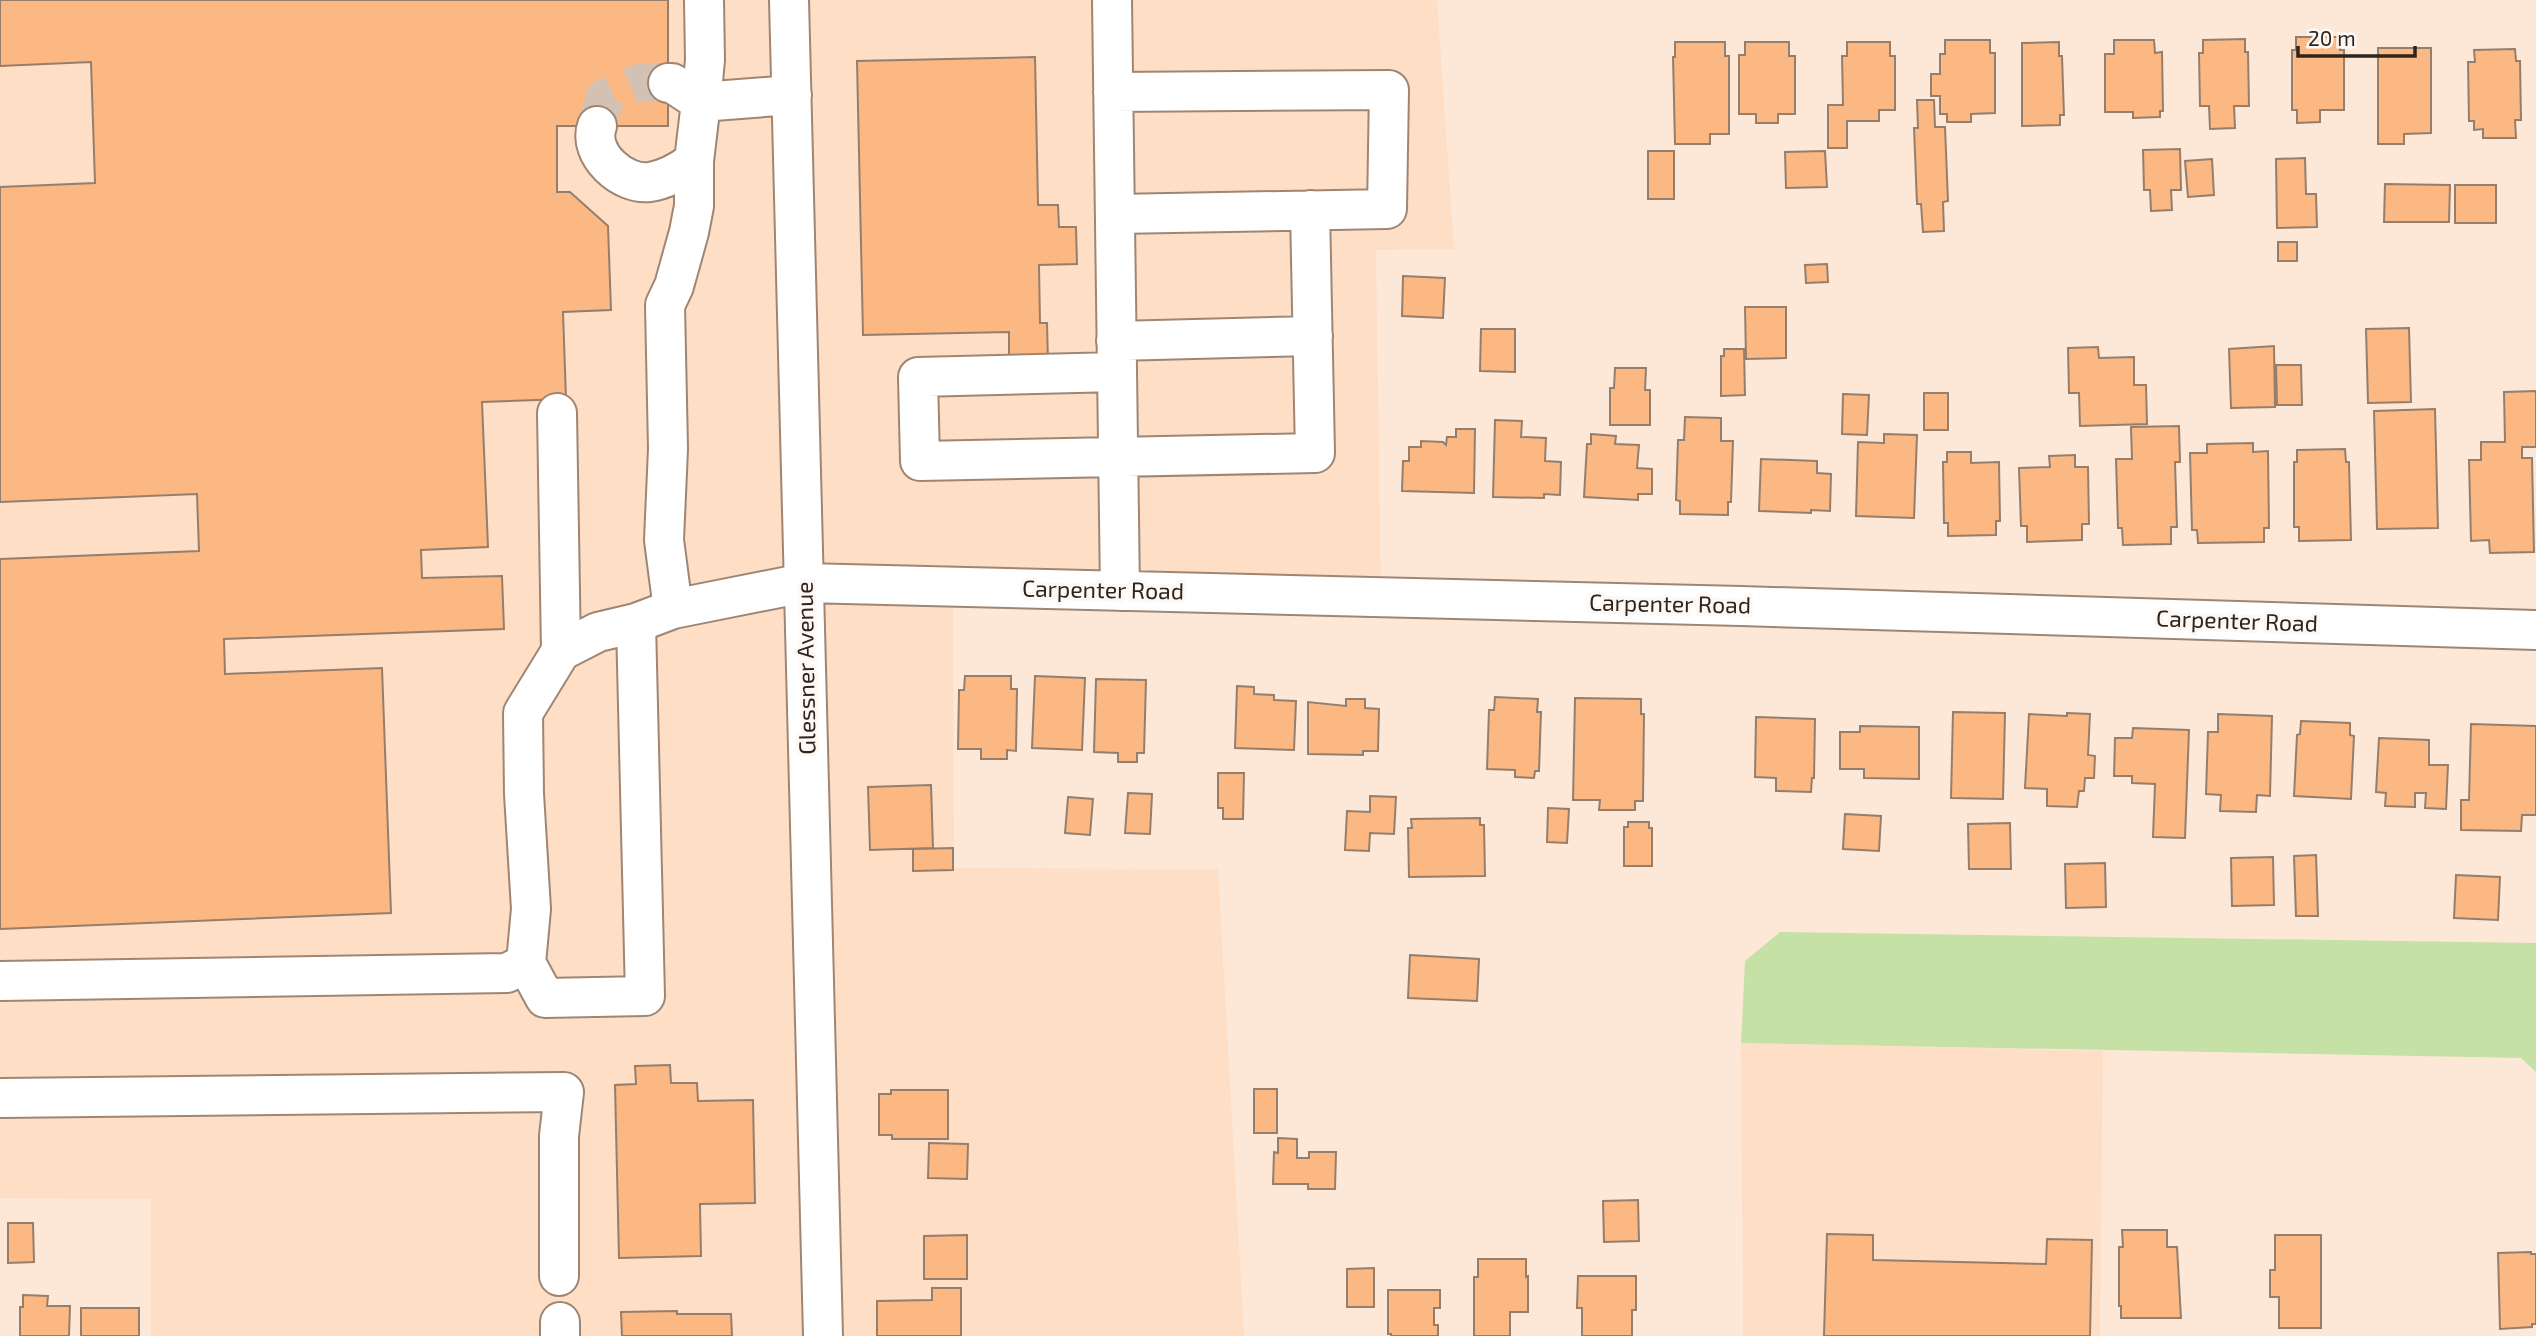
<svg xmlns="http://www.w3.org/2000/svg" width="2536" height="1336" viewBox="0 0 2536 1336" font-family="'Exo 2',sans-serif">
<rect width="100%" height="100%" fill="#fde8d8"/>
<path fill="#ffdec6" d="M0,0H1437L1454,249L1376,250L1381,600L953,584L954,868L1218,869L1244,1336H151V1199L0,1198Z
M1741,1043L2103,1051L2100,1336H1743Z"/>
<path fill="#c6e1a6" d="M1780,932L2536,943V1072L2521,1058L1741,1043L1745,961Z"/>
<path fill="#fcb883" stroke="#957e6c" stroke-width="2" d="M0,0H668V126H557V192H570L608,226L611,310L563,312L566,399L482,402L488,547L421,550L422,578L502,576L504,629L224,639L225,674L382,668L391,913L0,929V559L199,551L197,494L0,502V187L95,183L91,62L0,66Z
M2296,37H2340V50H2344V110H2320V122L2297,123V110H2292V50H2296Z
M2245,39V52H2248L2249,106H2234L2235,128L2210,129L2209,106H2200L2199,53H2203V40Z
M1945,40H1990V53H1995V113L1971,114V122H1947V114H1940V96H1931V74H1940V54H1945Z
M2114,40H2154L2155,53L2162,52L2163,111H2160V117L2133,118V112H2105V54H2114Z
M1675,42H1725V56H1729V134H1710V144H1675L1673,57H1675Z
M1745,42H1789V56H1795V114H1778V123H1756V114H1739V55H1745Z
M1847,42H1890V56H1895V110H1879V121H1847V148H1828V105H1843L1842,56H1847Z
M2059,42V56H2062L2064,115H2060V125L2022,126V43Z
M2378,48H2431V133L2404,134V144H2378Z
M2515,49L2516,61H2520L2521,120H2515L2516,138H2483V129L2474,130V121H2469L2468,62H2475L2474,50Z
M1035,57L1038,205H1058L1059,227H1076L1077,264L1039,265L1040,323H1047L1048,363L1009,364V332L863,335L857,61Z
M1917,100H1934L1935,127H1945L1948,201L1943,202L1944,231L1923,232L1921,204H1917L1914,128H1918Z
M2180,149L2181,190H2171L2172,210L2151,211L2150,190H2144L2143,150Z
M1648,151H1674V199H1648Z
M1825,151L1827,187L1786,188L1785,152Z
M2305,158L2306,194H2316L2317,227L2277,228L2276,159Z
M2212,159L2214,195L2188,197L2185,161Z
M2385,184L2450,185L2449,222H2384Z
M2455,185H2496V223H2455Z
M2278,242H2297V261H2278Z
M1827,264L1828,282L1806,283L1805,265Z
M1403,276L1445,278L1443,318L1402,316Z
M1745,307H1786V358L1746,359Z
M2409,328L2411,402L2368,403L2366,329Z
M1481,329H1515V372L1480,371Z
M2274,346L2275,407L2231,408L2229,349Z
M2098,347L2099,358L2134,357V385H2146L2147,424L2080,426L2079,393H2069L2068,348Z
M1724,349H1744L1745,395L1721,396V356H1724Z
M2276,365H2301L2302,405H2277Z
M1615,368H1646L1645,390H1650V425H1610V388H1614Z
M2536,391V447H2522V458H2532L2534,552L2490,553L2489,540L2471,541L2469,460H2481V442H2505L2504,392Z
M1924,393H1948V430H1924Z
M1843,394L1869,395L1867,435L1842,434Z
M2435,409L2438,528L2377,529L2374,411Z
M1685,417L1721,418V441H1733L1731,502H1728V515L1680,514V501L1676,500L1678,440H1684Z
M1495,420L1522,421L1521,437L1546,438L1545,461L1561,462L1560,495L1544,494V498L1493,497Z
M2179,426L2180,462H2175L2177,527H2171V544L2123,545L2122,528H2118L2116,459H2132L2131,427Z
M1456,429H1475L1474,493L1402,491L1403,461H1409V447H1421V441L1443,442L1446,445L1447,437H1456Z
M1591,434L1616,436L1615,444L1639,445L1637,468L1652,469V494H1638V500L1584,497L1587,444H1591Z
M1884,434L1917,435L1914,518L1856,516L1858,442L1884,443Z
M2253,443V452L2268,451L2269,528H2264V542L2198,543L2197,530H2192L2190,453H2207V444Z
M2345,449L2346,462H2349L2351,540L2299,541V527H2294V462H2297V450Z
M1947,452H1971V463L1999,462L2000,521H1996V535L1948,536V523H1944L1943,462H1947Z
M2075,455V467H2088L2089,524H2082V540L2027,542V526H2021L2019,468L2050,467L2049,456Z
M1761,459L1817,461V473L1831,474L1830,511L1811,510V513L1759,511Z
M965,676H1011V689H1017L1016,751L1007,750V759H981V749H958L959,690H964Z
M1035,676L1085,678L1082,750L1032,748Z
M1096,679L1146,680L1144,753H1137V762H1118V753L1094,752Z
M1237,686L1254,687V694L1274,695V700L1296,701L1294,750L1235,748Z
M1495,697L1538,699L1537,712H1541L1539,771H1535L1534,778L1515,777V770L1487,769L1489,710H1494Z
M1575,698L1641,699V714H1644L1643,801H1635V810H1599L1600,800H1573Z
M1346,699H1365V708L1379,709L1378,751H1363V755L1308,754V702L1346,706Z
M1953,712L2005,713L2003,799L1951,798Z
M2067,713L2090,714L2088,755L2095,756L2094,778H2085L2084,791H2079L2077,807L2047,806V789L2025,788L2029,714L2067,716Z
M2218,714L2272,716L2270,796L2257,795L2256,812L2220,811L2221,795L2206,794L2208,732H2218Z
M1756,717L1815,719L1814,778H1812L1811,792L1776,791V778L1755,777Z
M2301,721L2350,723V735L2354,736L2351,799L2294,796L2297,735L2300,734Z
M2471,724L2536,726V815H2522L2521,831L2461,830V800H2469Z
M1860,726L1919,727V779L1864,778V769H1840V732H1860Z
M2133,728L2189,730L2185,838L2153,837L2155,784L2132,783V776H2114L2115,738H2132Z
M2379,738L2429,740V765H2448L2446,809L2425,808L2426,793H2415V807L2385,806L2386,793L2376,792Z
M1218,773H1244L1243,819H1223V808H1218Z
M931,785L933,848L870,850L868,787Z
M1128,793L1152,794L1150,834L1125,833Z
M1370,796L1396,797L1394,834L1370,833L1369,851L1345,850L1347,811L1370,812Z
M1068,797L1093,799L1090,835L1065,833Z
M1548,808L1569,809L1567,843L1547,842Z
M1845,814L1881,816L1879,851L1843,849Z
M1480,818V825H1484L1485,876L1409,877L1408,828H1412L1411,819Z
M1628,822H1649V828H1652V866H1624V827H1628Z
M2010,823L2011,869H1969L1968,824Z
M953,848V870L913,871V849Z
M2316,855L2318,916H2296L2294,856Z
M2273,857L2274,905L2232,906L2231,858Z
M2105,863L2106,907L2066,908L2065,864Z
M2456,875L2500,877L2498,920L2454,918Z
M1410,955L1479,959L1477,1001L1408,998Z
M670,1065L671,1083H697L698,1101L753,1100L755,1203L700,1204L701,1256L619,1258L615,1085L636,1084L635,1066Z
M1254,1089H1277V1133H1254Z
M891,1090H948V1139H892V1135H879V1094H891Z
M1278,1138L1297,1139V1158H1309V1152H1336L1335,1189H1308V1184H1273L1274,1152L1278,1153Z
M929,1143L968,1144L967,1179L928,1178Z
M1638,1200L1639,1241L1604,1242L1603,1201Z
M8,1223H33L34,1262L8,1263Z
M2122,1230H2167V1247H2177L2181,1318H2121V1306H2119V1247H2123Z
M1827,1234L1873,1235V1260L2046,1264L2047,1239L2092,1240L2090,1336H1824Z
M967,1235V1279H924V1236Z
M2275,1235H2321V1328H2279V1297H2270V1270H2275Z
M2531,1252V1254H2536V1324H2532V1327L2500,1329L2498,1253Z
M1478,1259H1526V1277L1528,1276V1312H1510V1336H1474V1277H1478Z
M1374,1268V1307H1347V1269Z
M1578,1276H1636V1310H1632V1336H1582V1308H1577Z
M932,1288H961V1336H877V1301L932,1300Z
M1388,1290H1440V1308H1434V1325H1438V1336H1391V1334H1388Z
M23,1295L48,1296L47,1306H70L69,1336H20V1307H23Z
M81,1308H139V1336H81Z
M677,1311V1314H731L732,1336H622L621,1312Z"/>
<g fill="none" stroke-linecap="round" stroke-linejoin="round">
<path stroke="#d3c1b3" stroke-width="38" stroke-dasharray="38 19" stroke-linecap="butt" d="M597,126L605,98L639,83H668"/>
<defs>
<path id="minor" d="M789,0L823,1336
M1112,0L1120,591
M668,83H672L701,102L705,60L704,0
M1113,92L1389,90L1387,209L1116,214
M597,126C587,154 623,186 650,182C668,179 681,171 694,161
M1116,341L1313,336
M1117,372L918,377L920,461L1315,453L1310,210
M557,413L561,651
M673,609L664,540L668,449L665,305L674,286L689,232L694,206V161L701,102L792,95
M526,963L545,998L645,996L636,623
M0,981L507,973L526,963L531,909L524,794L523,713L561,651L598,632L636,623L673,609L804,583L1741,606L2536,630
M0,1098L564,1092L559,1136V1276
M560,1322V1336"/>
</defs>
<use href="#minor" stroke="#9e8674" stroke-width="42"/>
<use href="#minor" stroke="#fff" stroke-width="38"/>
</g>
<g text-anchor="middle" stroke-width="7" stroke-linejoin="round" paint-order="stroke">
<g font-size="23" fill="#2d241d" stroke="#fef8f4">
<text transform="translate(1103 590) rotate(1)" y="8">Carpenter Road</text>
<text transform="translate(1670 604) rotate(1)" y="8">Carpenter Road</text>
<text transform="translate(2237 621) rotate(2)" y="8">Carpenter Road</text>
<text transform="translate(806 668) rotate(-91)" y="8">Glessner Avenue</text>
</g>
</g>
<path d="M2298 46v10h117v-10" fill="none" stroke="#2d241d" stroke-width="3.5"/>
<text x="2308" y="46" font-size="21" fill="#2d241d" stroke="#fef8f4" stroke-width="5" paint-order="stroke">20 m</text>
</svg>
